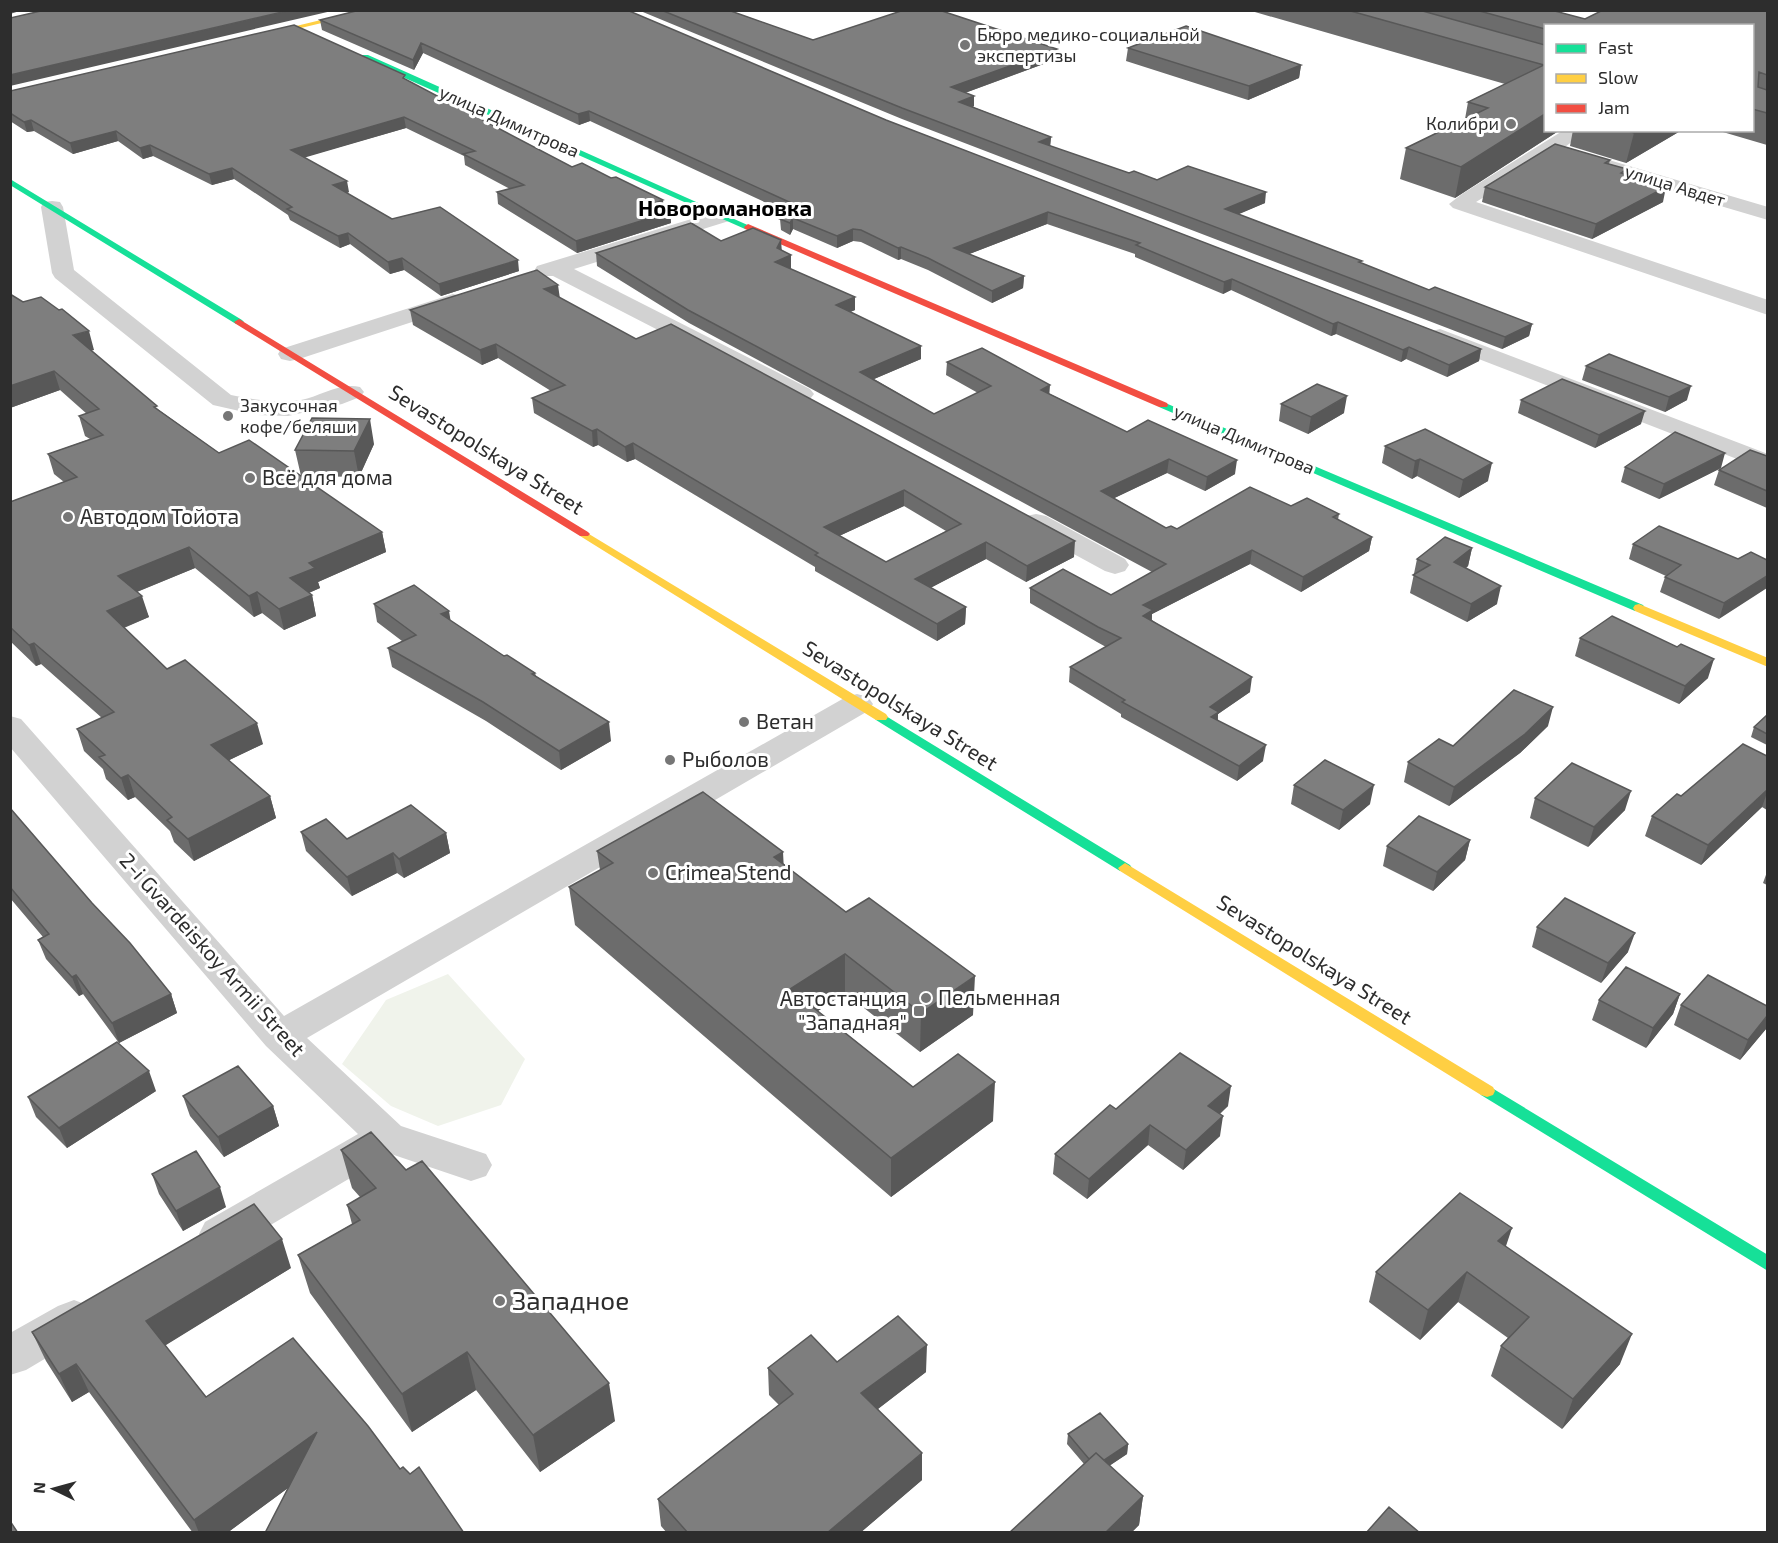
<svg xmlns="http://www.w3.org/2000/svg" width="1778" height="1543" viewBox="0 0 1778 1543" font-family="'Exo 2',sans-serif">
<rect width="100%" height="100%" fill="#fff"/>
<path fill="#f0f3eb" d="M448,974L525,1059L501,1105L438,1126L391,1106L342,1064L386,1000Z"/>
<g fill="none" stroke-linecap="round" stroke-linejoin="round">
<path fill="#d2d2d2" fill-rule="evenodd" d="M1564,130H1587L1565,147L1768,207V220L1551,156L1476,202L1768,300V315L1453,208L1449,204L1462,194Z
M52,201L60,202L63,207L74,270L231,395C254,400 277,403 301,400C321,396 340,382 360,387L364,392L360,397L342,404L288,416L257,415L213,405L55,278L52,273L41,207L44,202Z
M721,210L729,211L732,216L729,221L574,269L810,389L814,394L810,399L801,402L792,399L553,276H537L534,271L537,266Z
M453,294L461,296L465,301L461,306L299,359L290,361L281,359L278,354L281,349Z
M1440,329L1768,454V471L1432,341L1428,336L1432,331Z
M1036,514L1046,516L1125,559L1129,565L1125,571L1115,574L1105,571L1026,528L1022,522L1026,516Z
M857,694L868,697L873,704L868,711L307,1038L401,1126L486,1154L492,1165L486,1176L471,1181L391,1154L235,1246L220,1251L205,1246L199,1234L205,1222L358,1134L266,1046L10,747V716L21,719L284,1016L846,697Z
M74,1300L90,1306L96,1319L90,1332L26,1370L10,1375V1333L58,1306Z"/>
<path fill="#16e098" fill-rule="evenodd" d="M362,55H368L752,227L745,229L362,59Z
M10,179L242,320L244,322L236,324L10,185Z
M1163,402L1643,605L1645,608L1643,611H1635L1159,407V403Z
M881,713L1130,865L1132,868L1130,871H1120L876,720L874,717Z
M1487,1085L1768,1255V1271L1481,1095L1479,1091L1481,1087Z"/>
<path fill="#ffcf43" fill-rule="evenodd" d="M362,10H376L255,39L251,37Z
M584,531L886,714L888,717L886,720H876L580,536V532Z
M1639,604L1768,658V667L1635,611L1633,608L1635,605Z
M1125,863L1493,1087L1495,1091L1493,1095L1487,1097L1481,1095L1120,871L1118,868Z"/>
<path fill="#f24e42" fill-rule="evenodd" d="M748,224L1167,403L1168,405L1167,407H1159L745,229L744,227Z
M239,319L588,532L590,534L588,536H580L236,324L234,322Z"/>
</g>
<path fill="#6c6c6c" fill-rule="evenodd" d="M638,10H728L813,40L1057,59L965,93L974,96V106L973,107L1051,137L1050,146L1129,173L1265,203L1238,214L1429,290L1532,324L1529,336L1502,349L902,119Z
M1248,10H1551L1585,19L1767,10V145L1716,130H1752V26H1545V130H1560L1455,198L1400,179L1406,148L1465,119L1468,102L1505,84Z
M320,20L886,120L1481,349L1479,361L1447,377L1406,359L1401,362L1336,334L1331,336L1231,290L1223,294L1135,257V254L1047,224L969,254L1024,276L1023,288L992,303L928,270L901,259L898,260L861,242L853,241L837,248L793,229L790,235L781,230L780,219L788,216V213L590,121L579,125L423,53L414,70L322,30Z
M1128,48L1301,65L1299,78L1248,100L1126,61Z
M406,80L572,167L663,208L670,212L671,223L577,253L498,204L497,192L510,189L465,165L464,156L406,128L304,157L349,192L347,193L392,219L519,271L441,296L404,270L390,274L350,244L340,248L290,220L288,215L234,179L212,185L153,156L143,159L118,141L73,154L34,131L27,132L10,121V91Z
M1573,130H1682L1626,163L1570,146Z
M1610,160L1609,164L1627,169L1626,174L1663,202L1592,239L1482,202L1485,187Z
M721,241L782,250L791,255V268H790L855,310L850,312L921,346V359L874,379L934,414L978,393L946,375L947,362L1050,394L1127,432L1235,474L1205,491L1167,473L1114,498L1166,528L1177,529L1291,506L1339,514L1338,520L1372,537L1369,551L1301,592L1250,564L1152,614V620L1250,692L1218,714V720L1263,761L1237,781L1121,717V714L1069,682L1070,667L1106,647L1097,642L1030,603V588L1111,595L1152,572L689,323L597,266L596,253Z
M10,294L94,350H91L159,410L219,453L382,532L386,552L318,582L320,588L309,593L312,595L316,616L284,630L262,613L254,617L195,568L137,592L149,617L124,628L167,669L263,744L229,760L270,796L276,818L194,861L174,842L170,831L135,797L128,800L106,779L103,769L84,751L77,729L102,718L41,664L36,666L10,641V502L64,482L54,474L48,454L90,439L85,436L79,416L87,414L60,390L10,408Z
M560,298L636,339L1074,557L1026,582L986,559L930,588L966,607L965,624L937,641L815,571V567L635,459L627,462L598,445L593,447L534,413L532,398L551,391L498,358L482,365L413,325L410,310ZM904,506L946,531L886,562L839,536Z
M1586,366L1687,400L1665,412L1582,380Z
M1521,400L1641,424L1595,448L1518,413Z
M1281,404L1344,413L1308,434L1279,421Z
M374,444L359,477L301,476L295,450Z
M1385,446L1488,481L1459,498L1417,476L1412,479L1382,463Z
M1767,456V508L1714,485L1719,470Z
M1625,467L1721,468L1659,499L1621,482Z
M1633,544L1738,559L1751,552L1719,619L1660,592L1665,577L1666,576L1629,559Z
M1472,548L1468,566L1466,568L1497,604L1467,622L1410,593L1417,559Z
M374,604L451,621L504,656L535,673L536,676L611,741L561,770L486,721L392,667L388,648L402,641L377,622Z
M1580,638L1708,678L1679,704L1575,656Z
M1767,715V745L1751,737L1754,727Z
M1548,726L1520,753L1449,806L1404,782L1408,762L1453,746Z
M1767,756V810L1762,807L1701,865L1645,836L1652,816L1681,796Z
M1294,785L1370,804L1339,830L1291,804Z
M1535,798L1625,810L1588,847L1530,818Z
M10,808L171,994L177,1013L119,1043L83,994L79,996L46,959L38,940L43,937L10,898Z
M301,832L347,839L446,833L450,853L404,878L397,873L352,896L306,851Z
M1470,840L1465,860L1433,891L1383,866L1387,846Z
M597,851L784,864L973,1015L920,1052L845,993L818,1011L913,1087L993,1121L891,1197L575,925L569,887L600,870Z
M1767,872V885L1763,883Z
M1537,927L1628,952L1601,983L1532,947Z
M1680,994L1673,1014L1646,1048L1592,1020L1599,1000Z
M1681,1005L1766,1029L1740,1060L1674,1025Z
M156,1091L67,1148L36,1117L28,1097Z
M183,1096L273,1106L279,1126L224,1157L190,1116Z
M1228,1106L1220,1114V1136L1183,1170L1148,1145L1087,1199L1053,1174L1055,1154L1116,1109Z
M341,1150L615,1421L540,1472L476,1390L412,1432L310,1293L298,1255L352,1224L347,1205L360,1197L352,1188Z
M152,1174L226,1207L183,1231L159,1194Z
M1506,1247L1620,1364L1562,1429L1491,1376L1501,1346L1508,1338L1458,1302L1420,1340L1369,1302L1376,1272Z
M291,1268L165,1345L206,1397L400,1469L464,1533L288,1488L227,1533H193L89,1392L72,1402L46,1361L32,1332Z
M837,1362L926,1372L878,1409L922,1480L860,1533H667L661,1526L658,1499L779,1405L769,1395L768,1368Z
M1068,1434L1128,1444L1127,1454L1109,1466L1143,1496L1139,1525L1131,1533H1009L1084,1464L1067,1444Z"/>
<path fill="#585858" d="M10,10H23L10,14Z
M291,10H336L10,86V75Z
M421,43L423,53L414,70L413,60Z
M1057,49V59L951,98V87Z
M1301,65L1299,78L1248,100L1249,86Z
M974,96V106L958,112L959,102Z
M589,111L590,121L579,125L578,114Z
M1545,114V130H1560L1455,198L1461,167Z
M404,117L406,128L293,161L291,150Z
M31,120L34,131L27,132L24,122Z
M1638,130H1682L1626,163L1634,133Z
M116,131L118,141L73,154L70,143Z
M1051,137L1050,148L1039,142Z
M150,145L153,156L143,159L140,148Z
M232,168L234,179L212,185L209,174Z
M347,181L349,192L335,197L333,185Z
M1666,187L1663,202L1592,239L1596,224Z
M1266,192L1265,203L1223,221L1225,209Z
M663,200L664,212L655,203Z
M670,212L671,223L577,253L576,241Z
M1048,212L1047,224L954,260V248Z
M793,218V229L790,235V223Z
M853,229V241L837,248V236Z
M348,233L350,244L340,248L338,236Z
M781,240L782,253L791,255V268L776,274L775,262L777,248Z
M901,247V259L898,260V248Z
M402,258L404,270L390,274L388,262Z
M518,260L519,271L441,296L439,284Z
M1024,276L1023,288L992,303V291Z
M1232,279L1231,290L1223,294L1224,282Z
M558,285L560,299L544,289Z
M855,297V310L836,318V305Z
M1338,322L1336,334L1331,336L1333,324Z
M1532,324L1529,336L1502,349L1505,337Z
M89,331L94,350L78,354L73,335Z
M496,344L498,358L482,365L480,350Z
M921,346V359L860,385V372Z
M1409,347L1406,359L1401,362L1403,350Z
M1481,349L1479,361L1447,377L1449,365Z
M54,371L60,390L10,408V386Z
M1050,385L1049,399L1041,390Z
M1691,386L1687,400L1665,412L1669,397Z
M1347,396L1344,413L1308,434L1311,417Z
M1645,411L1641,424L1595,448L1599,435Z
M370,419L374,444L359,477L354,451Z
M597,429L598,445L593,447L592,431Z
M633,443L635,459L627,462L625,447Z
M1725,453L1721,468L1659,499L1664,484Z
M1169,459L1167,473L1100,505L1101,491Z
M1420,459L1417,476L1412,479L1415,461Z
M1237,460L1235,474L1205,491L1207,477Z
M1492,463L1488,481L1459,498L1463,480Z
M904,490V506L824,543V527Z
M382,532L386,552L318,582L320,588L294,599L290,578L309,563Z
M1372,537L1369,551L1301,592L1303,577Z
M1075,541L1074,557L1026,582L1027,566Z
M986,542V559L915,596V579Z
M189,547L195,568L124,597L118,576Z
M1472,548L1468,566L1450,580L1454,562Z
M1252,550L1250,564L1152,614L1151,625L1142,630L1143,605Z
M1767,576V588L1719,619L1724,603Z
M1501,586L1497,604L1467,622L1471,604Z
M257,592L262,613L254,617L249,596Z
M312,595L316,616L284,630L279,609Z
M142,596L149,617L113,632L107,611Z
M966,607L965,624L937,641V624Z
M449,611L452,629L441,614Z
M34,643L41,664L36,666L29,645Z
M1714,659L1708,678L1679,704L1685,686Z
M1252,677L1250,692L1218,714L1217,727L1209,732L1210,707Z
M1553,707L1548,726L1520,753L1449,806L1454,787Z
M609,722L611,741L561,770L559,751Z
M257,723L263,744L217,766L211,745Z
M1266,745L1263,761L1237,781L1239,766Z
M128,775L135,797L128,800L121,778Z
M1374,785L1370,804L1339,830L1343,810Z
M1767,790V793L1762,807L1701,865L1708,845Z
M1631,791L1625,810L1588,847L1594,827Z
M270,796L276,818L194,861L188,839Z
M446,833L450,853L404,878L399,859Z
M1470,840L1465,860L1433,891L1437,872Z
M783,852L785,890L774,857Z
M393,853L397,873L352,896L347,877Z
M1635,933L1628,952L1601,983L1608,963Z
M845,954V993L792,1028L790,989Z
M76,975L83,994L79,996L72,977Z
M975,976L973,1015L920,1052L921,1013Z
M171,994L177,1013L119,1043L112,1023Z
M1680,994L1673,1014L1646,1048L1653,1028Z
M1767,1016V1024L1766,1029L1740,1060L1748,1040Z
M149,1071L156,1091L67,1148L59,1128Z
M995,1082L993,1121L891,1197V1158Z
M1231,1086L1228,1106L1205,1126L1208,1106Z
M273,1106L279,1126L224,1157L218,1137Z
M1223,1116L1220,1136L1183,1170L1186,1150Z
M1150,1125L1148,1145L1087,1199L1089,1179Z
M220,1187L226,1207L183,1231L176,1211Z
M1512,1228L1502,1258L1498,1241Z
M282,1239L291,1268L158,1350L146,1321Z
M1467,1272L1458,1302L1420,1340L1428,1310Z
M1632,1334L1620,1364L1562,1429L1573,1399Z
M927,1345L926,1372L862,1421L861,1393Z
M467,1352L476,1390L412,1432L402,1394Z
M76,1364L89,1392L72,1402L59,1374Z
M609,1383L615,1421L540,1472L533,1435Z
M317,1432L326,1460L227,1533H199L194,1520Z
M1128,1444L1127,1454L1094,1476L1095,1466Z
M922,1453V1480L860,1533H827Z
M1143,1496L1139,1525L1131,1533H1105Z"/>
<path fill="#7e7e7e" stroke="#585858" stroke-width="1.5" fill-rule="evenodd" d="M45,10H291L10,75V18Z
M360,10H627L886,120L1481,349L1449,365L1409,347L1403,350L1338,322L1333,324L1232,279L1224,282L1136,245L1140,243L1048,212L954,248L1024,276L992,291L928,258L901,247L898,248L861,230L853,229L837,236L793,218L790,223L780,219L795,213L788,210L798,206L589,111L578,114L421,43L413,60L320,20Z
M661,10H728L813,40L904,10H939L1057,49L951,87L974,96L959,102L1051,137L1039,142L1129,173L1134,171L1157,180L1188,166L1266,192L1225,209L1362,261L1359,262L1429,290L1435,287L1532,324L1505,337L902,108Z
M1347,10H1419L1545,45V114L1461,167L1406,148L1488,108L1468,102L1544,65Z
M1476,10H1551L1585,19L1603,10H1767V75L1759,72L1758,87L1767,90V113L1752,109V26H1545V29Z
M294,25L405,75L403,78L572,167L582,163L611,178L616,177L663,200L655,203L670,212L576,241L497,192L524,185L463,154L475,151L404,117L291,150L347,181L333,185L392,219L440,207L518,260L439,284L402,258L388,262L348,233L338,236L287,209L292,207L232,168L209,174L150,145L140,148L116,131L70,143L31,120L24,122L10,113V91Z
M1186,26L1301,65L1249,86L1128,48Z
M1626,130H1638L1634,133Z
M1555,144L1610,160L1605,163L1627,169L1621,173L1666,187L1596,224L1485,187Z
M691,223L721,241L753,228L781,240L777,248L791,255L775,262L855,297L836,305L921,346L860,372L934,414L991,386L947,362L982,348L1050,385L1041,390L1127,432L1148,420L1237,460L1207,477L1169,459L1101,491L1166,528L1171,526L1177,529L1250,487L1291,506L1307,498L1339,514L1333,517L1372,537L1303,577L1252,550L1143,605L1153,610L1143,616L1252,677L1210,707L1219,712L1211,717L1266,745L1239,766L1122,702L1125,700L1070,667L1121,638L1098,627L1030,588L1063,569L1111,595L1166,564L688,310L596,253Z
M537,270L558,285L544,289L636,339L671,324L1075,541L1027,566L986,542L915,579L966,607L937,624L815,555L818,553L633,443L625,447L597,429L592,431L532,398L565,385L496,344L480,350L410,310ZM904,490L961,524L886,562L824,527Z
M10,294L23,302L41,297L59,310L62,309L89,331L73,335L157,406L154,407L219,453L249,440L382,532L309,563L315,568L290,578L312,595L279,609L257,592L249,596L189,547L118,576L142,596L107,611L167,669L185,660L257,723L211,745L270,796L188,839L167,820L172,817L128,775L121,778L99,757L105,755L77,729L114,712L34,643L29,645L10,627V502L77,477L48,454L103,435L79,416L99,409L54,371L10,386Z
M1609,354L1691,386L1669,397L1586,366Z
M1562,379L1645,411L1599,435L1521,400Z
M1317,384L1347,396L1311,417L1281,404Z
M312,418L370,419L354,451L295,450Z
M1425,429L1492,463L1463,480L1420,459L1415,461L1385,446Z
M1675,432L1725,453L1664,484L1625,467Z
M1750,450L1767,456V491L1719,470Z
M1659,526L1738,559L1751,552L1767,560V576L1724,603L1665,577L1681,565L1633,544Z
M1445,537L1472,548L1454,562L1501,586L1471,604L1413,575L1430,565L1417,559Z
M414,585L449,611L441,614L504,656L507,655L535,673L532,674L609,722L559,751L483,702L388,648L416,635L374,604Z
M1612,616L1677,647L1681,644L1714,659L1685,686L1580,638Z
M1514,690L1553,707L1525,734L1454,787L1408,762L1439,739L1453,746Z
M1767,715V734L1754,727Z
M1743,744L1767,756V790L1708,845L1652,816L1677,794L1681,796Z
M1325,760L1374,785L1343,810L1294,785Z
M1572,763L1631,791L1594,827L1535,798Z
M703,792L783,852L774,857L846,912L869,898L975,976L921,1013L845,954L790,989L913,1087L958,1054L995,1082L891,1158L569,887L613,863L597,851Z
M411,805L446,833L399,859L393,853L347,877L301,832L326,819L347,839Z
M10,808L92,903L130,943L171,994L112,1023L76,975L72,977L38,940L49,934L10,887Z
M1419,816L1470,840L1437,872L1387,846Z
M1565,898L1635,933L1608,963L1537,927Z
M1626,967L1680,994L1653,1028L1599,1000Z
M1708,975L1767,1006V1016L1748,1040L1681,1005Z
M117,1042L149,1071L59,1128L28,1097Z
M1180,1053L1231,1086L1208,1106L1223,1116L1186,1150L1150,1125L1089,1179L1055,1154L1110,1105L1116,1109Z
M238,1066L273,1106L218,1137L183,1096Z
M371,1132L406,1170L422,1161L609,1383L533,1435L467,1352L402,1394L298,1255L360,1220L347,1205L376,1188L341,1150Z
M196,1151L220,1187L176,1211L152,1174Z
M1460,1193L1512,1228L1498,1241L1632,1334L1573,1399L1501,1346L1529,1317L1467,1272L1428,1310L1376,1272Z
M254,1204L282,1239L146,1321L206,1397L293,1338L368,1426L400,1469L403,1467L410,1474L419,1467L464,1533H265L317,1432L194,1520L76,1364L59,1374L32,1332Z
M898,1316L927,1345L861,1393L922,1453L827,1533H688L658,1499L793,1394L768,1368L811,1335L837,1362Z
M1100,1413L1128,1444L1104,1460L1096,1453L1089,1459L1068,1434Z
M1096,1453L1143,1496L1105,1533H1009Z
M1389,1507L1420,1533H1366Z
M10,1521L18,1533H10Z"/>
<g fill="#767676" stroke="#fff" stroke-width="2">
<circle cx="965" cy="45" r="6"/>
<circle cx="1511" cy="124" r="6"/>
<circle cx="228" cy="416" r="6"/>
<circle cx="250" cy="478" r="6"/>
<circle cx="68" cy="517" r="6"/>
<circle cx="744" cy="722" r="6"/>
<circle cx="670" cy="760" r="6"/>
<circle cx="653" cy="873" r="6"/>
<circle cx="926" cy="998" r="6"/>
<rect x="913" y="1005" width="12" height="12" rx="3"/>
<circle cx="500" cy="1301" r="6"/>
</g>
<g text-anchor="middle" stroke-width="6" stroke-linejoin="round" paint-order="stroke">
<g font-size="18" fill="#2d2d2d" stroke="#fff" text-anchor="start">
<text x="977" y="41">Бюро медико-социальной<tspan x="977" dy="21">экспертизы</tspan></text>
<text x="1499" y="130" text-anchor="end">Колибри</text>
<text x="240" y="412">Закусочная<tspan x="240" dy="21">кофе/беляши</tspan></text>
</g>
<g font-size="18" fill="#2d2d2d" stroke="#fff">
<text transform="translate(509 122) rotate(24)" y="6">улица Димитрова</text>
<text transform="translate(1675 186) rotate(17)" y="6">улица Авдет</text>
<text transform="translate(1244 440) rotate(23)" y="6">улица Димитрова</text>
</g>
<g font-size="21" fill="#2d2d2d" stroke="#fff">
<text transform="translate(486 450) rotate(32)" y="7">Sevastopolskaya Street</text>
<text transform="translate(900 706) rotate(32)" y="7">Sevastopolskaya Street</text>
<text transform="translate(212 955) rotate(48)" y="7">2-i Gvardeiskoy Armii Street</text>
<text transform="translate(1314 960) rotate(32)" y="7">Sevastopolskaya Street</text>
</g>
<g font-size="21" fill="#2d2d2d" stroke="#fff" text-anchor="start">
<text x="262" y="485">Всё для дома</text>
<text x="80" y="524">Автодом Тойота</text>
<text x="756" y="729">Ветан</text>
<text x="682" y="767">Рыболов</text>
<text x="665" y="880">Crimea Stend</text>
<text x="938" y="1005">Пельменная</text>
<text x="907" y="1006" text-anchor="end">Автостанция<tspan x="907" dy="24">"Западная"</tspan></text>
</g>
<g font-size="22" font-weight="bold" fill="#000" stroke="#fff">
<text x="725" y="216">Новоромановка</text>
</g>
<g font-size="26" fill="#2d2d2d" stroke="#fff" text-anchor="start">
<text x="512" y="1310">Западное</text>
</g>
</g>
<rect width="1778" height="1543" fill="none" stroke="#2d2d2d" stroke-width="24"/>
<rect x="1544" y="24" width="210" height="108" fill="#ffffff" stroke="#ababab" stroke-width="1.5"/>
<rect x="1556" y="44" width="30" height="9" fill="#16e098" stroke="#ababab" stroke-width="1.5"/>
<text x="1598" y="54" font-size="18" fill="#2d2d2d">Fast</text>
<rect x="1556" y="74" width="30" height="9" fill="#ffcf43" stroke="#ababab" stroke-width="1.5"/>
<text x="1598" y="84" font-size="18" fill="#2d2d2d">Slow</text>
<rect x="1556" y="104" width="30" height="9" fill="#f24e42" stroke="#ababab" stroke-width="1.5"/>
<text x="1598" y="114" font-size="18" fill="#2d2d2d">Jam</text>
<g transform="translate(54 1489) rotate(275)" stroke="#ffffff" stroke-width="4.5" paint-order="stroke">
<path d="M0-4.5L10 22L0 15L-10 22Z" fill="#2d2d2d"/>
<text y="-9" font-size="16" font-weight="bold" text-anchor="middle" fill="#2d2d2d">N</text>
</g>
</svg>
